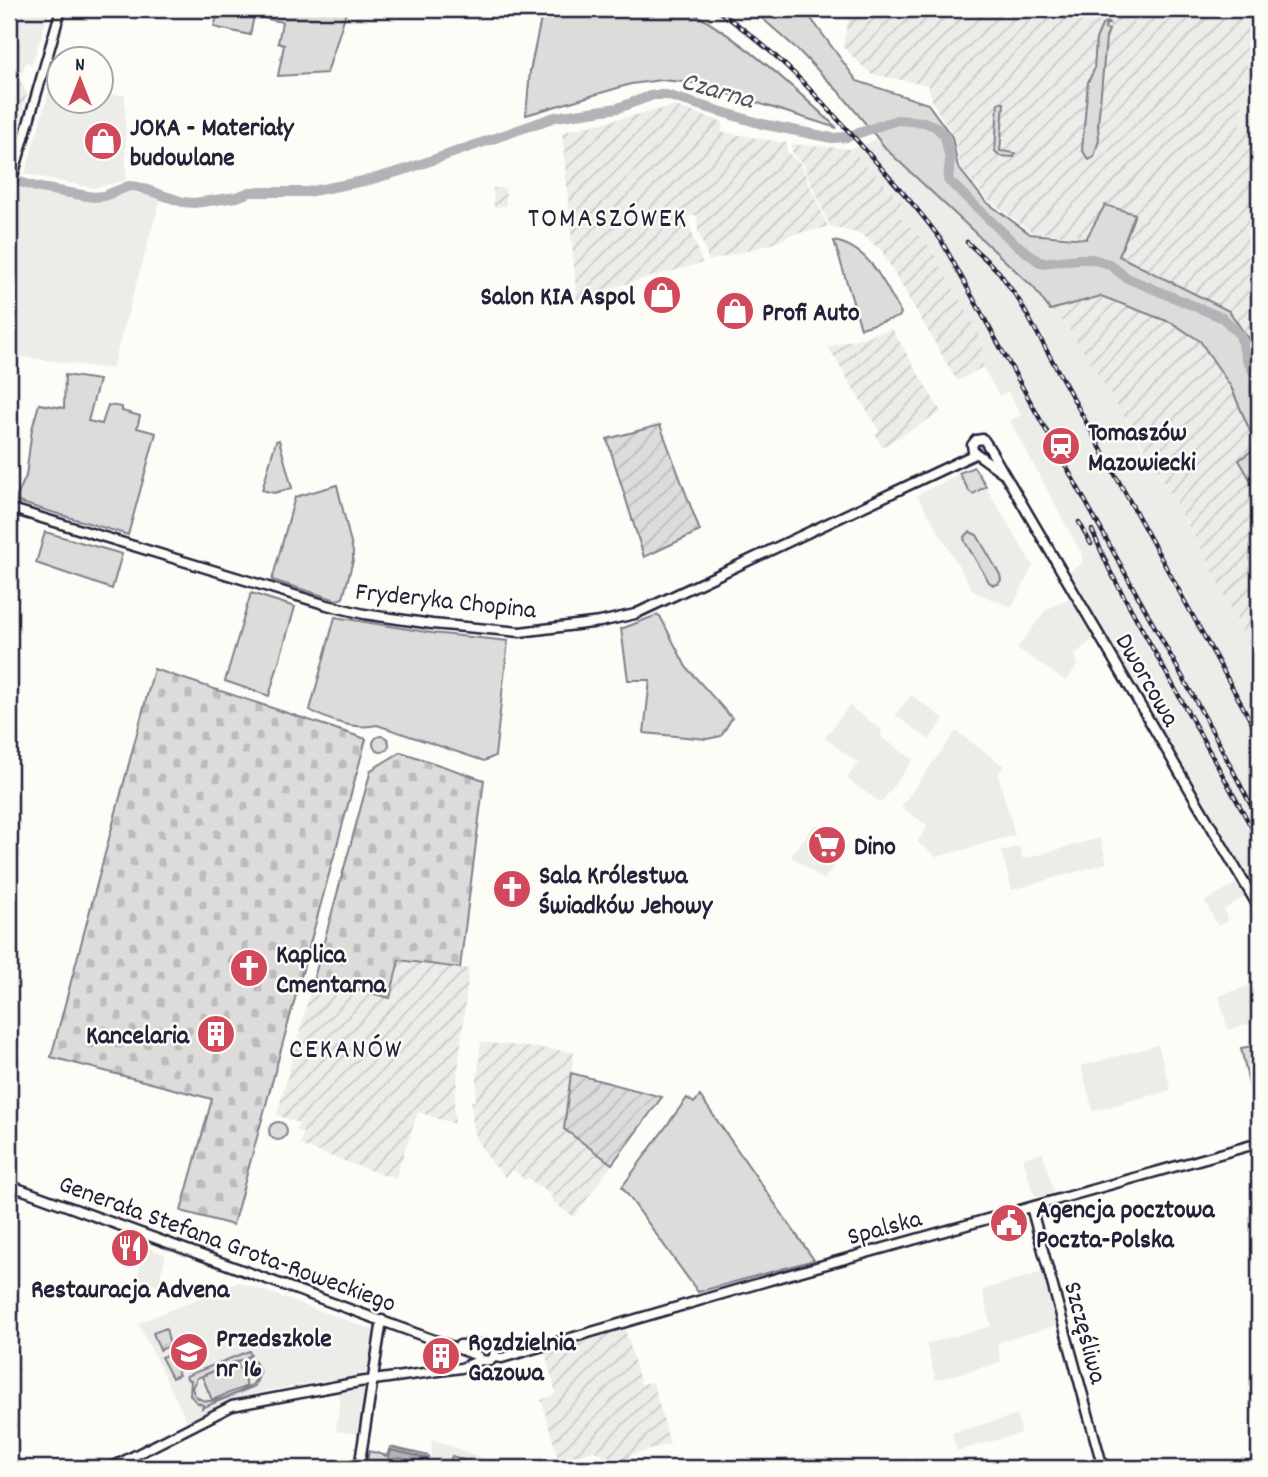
<svg xmlns="http://www.w3.org/2000/svg" width="1268" height="1477" viewBox="0 0 1268 1477" font-family="Dekko,sans-serif">
<defs>
<pattern id="industrial-furrows" width="10" height="10" patternUnits="userSpaceOnUse" patternTransform="scale(1.75)"><rect width="10" height="10" fill="#ecece9"/><path d="M-1 1l2-2M0 10L10 0M9 11l2-2" fill="none" stroke="#cacac9"/></pattern>
<pattern id="cemetery-stones" width="16" height="16" patternUnits="userSpaceOnUse" patternTransform="scale(1.75)"><rect width="16" height="16" fill="#dddcdb"/><path d="M2 7V4a2 2 0 0 1 4 0v3zM10 15v-3a2 2 0 0 1 4 0v3z" fill="#bdbcbd"/></pattern>
<pattern id="park-crowns" width="20" height="18" patternUnits="userSpaceOnUse" patternTransform="scale(1.75)"><rect width="20" height="18" fill="#dddcdb"/><path d="M2 6a3 3 0 1 1 6 0M12 15a3 3 0 1 1 6 0" fill="none" stroke="#bdbcbd"/></pattern>
<pattern id="garden-furrows" width="10" height="10" patternUnits="userSpaceOnUse" patternTransform="scale(1.75)"><rect width="10" height="10" fill="#dddcdb"/><path d="M-1 1l2-2M0 10L10 0M9 11l2-2" fill="none" stroke="#bdbcbd"/></pattern>
<pattern id="water-waves" width="16" height="10" patternUnits="userSpaceOnUse" patternTransform="scale(1.75)"><rect width="16" height="10" fill="#b2b2b7"/><path d="M0 5q4-4 8 0t8 0" fill="none" stroke="#909096"/></pattern>
</defs>
<rect width="100%" height="100%" fill="#fdfcf7"/>
<filter id="ink" filterUnits="userSpaceOnUse"><feTurbulence type="fractalNoise" baseFrequency=".0143" numOctaves="2"/><feDisplacementMap in="SourceGraphic" scale="14" xChannelSelector="R" yChannelSelector="G"/><feConvolveMatrix kernelMatrix="1 2 1 2 8 2 1 2 1" color-interpolation-filters="sRGB"/></filter>
<g filter="url(#ink)">
<path fill="#ecece9" d="M9,9H50L32,64L26,62L22,73L9,69Z
M1253,9H1259V115L1240,132Z
M49,91L59,94L60,102H102V95H125L126,180L94,188L25,174Z
M886,132L944,157L1055,306L1052,311L1067,326L1106,384L1206,557L1259,666V895L1069,572L1082,563V555L1010,421L1021,415L1008,392L999,396L983,367L981,338L930,247L896,212L902,202L850,149L869,143Z
M24,187L97,203L128,192L161,197L112,369L9,355V220L17,192Z
M974,467L1033,566L1012,607L974,592L917,495Z
M1069,598L1093,639L1074,655L1078,664L1066,681L1017,648L1046,610Z
M911,695L944,719L929,740L895,715Z
M849,706L883,731L880,736L913,760L881,803L847,779L858,763L825,738Z
M956,731L1004,766L998,775L1015,835L937,857L917,842L928,826L901,807Z
M815,824L847,848L824,880L791,856Z
M1100,838L1107,863L1012,890L1001,851L1019,846L1023,859Z
M1237,883L1245,897L1224,909L1228,921L1218,926L1205,901Z
M1259,982V1007L1255,1009L1259,1021L1228,1030L1219,996Z
M1158,1045L1171,1090L1093,1111L1081,1066Z
M1043,1153L1054,1192L1038,1197L1033,1193L1023,1158Z
M146,1247L166,1255L158,1286L136,1279Z
M1042,1272L1057,1325L997,1343L1001,1362L936,1380L926,1344L991,1326L982,1290Z
M239,1282L374,1330L367,1373L272,1390L232,1400L187,1421L138,1323Z
M361,1387L364,1392L358,1434L336,1431L340,1402L338,1390Z
M1017,1415L1021,1433L957,1451L952,1433Z
M432,1439L509,1468H431Z"/>
<path fill="url(#industrial-furrows)" d="M850,9H1253L1240,131L1259,115V666L1206,557L1136,434L1067,326L1052,311L1055,305L1048,300L1083,237L1032,232L987,199L961,168L954,137L933,103L928,85L871,74L843,47Z
M9,78L21,82L27,94L19,123L15,124L18,128L9,163Z
M675,106L723,122L722,132L787,143V152L800,163L828,227L790,235L777,242L709,261L698,231L697,215L691,216L687,217L689,224L702,263L618,286L577,300L562,132Z
M792,144L850,149L902,202L896,212L930,247L981,338L983,367L957,381L881,250L861,234L830,226L805,170L804,164L792,152Z
M493,188H505L506,206L494,207Z
M892,329L941,412L882,447L876,435L880,432L828,347Z
M399,960L469,969L454,1108L455,1124L418,1112L395,1179L390,1175L386,1176L300,1145L303,1133L296,1130L299,1123L277,1115L314,978L389,998Z
M481,1042L574,1052L564,1129L612,1164L574,1217L553,1202L551,1195L528,1178L524,1180L513,1169L505,1177L492,1163L479,1144L473,1127L471,1101H475Z
M625,1329L641,1384L653,1382L670,1444L630,1455L633,1468L599,1467L603,1454L594,1451L559,1461L541,1400L556,1394L545,1352Z"/>
<path fill="#dddcdb" stroke="#807f8b" stroke-width="2" fill-rule="evenodd" d="M219,9H347L327,73L278,76L284,45L278,43L282,22L254,16L250,35L214,27Z
M543,9H686C743,40 790,84 837,128L694,83L661,80L631,84L526,115L530,71Z
M746,9H804L857,81L928,104L952,137L958,167L985,201L1030,234L1086,239L1105,205L1135,214L1119,256L1229,311L1247,337L1259,368V495L1239,460L1257,447L1231,387L1200,341L1172,323L1101,296L1050,310L1034,288L888,151L842,95L797,49L763,19Z
M1107,22L1109,24H1106L1105,29L1109,30L1106,38L1098,125L1099,139L1094,157L1089,160L1082,150L1088,82L1094,70L1096,39L1102,25Z
M998,103H1004L1000,151L1015,153L1014,157L1000,156L995,151Z
M834,241C871,248 884,284 901,313L899,317L861,328Z
M65,375L99,380L88,421L102,424L108,405L122,407V411L140,416L137,428L156,433L128,535L15,501L26,476L32,429L39,404L64,408Z
M279,440L292,488L274,493L262,490L276,441Z
M974,467L986,486L973,494L969,491L959,473Z
M337,485L353,552V560L343,598L337,600L272,580L295,497Z
M45,532L122,554L112,589L36,563Z
M970,532L977,535L1000,575L1001,580L998,584L993,585L989,582L965,542L964,537Z
M251,593L295,607L269,696L225,681Z
M657,615L660,616L686,667L732,718L721,736L707,739L644,733L650,680H628L621,629Z
M335,617L432,633L508,641L495,756L484,761L377,725C356,730 328,721 310,710Z
M373 744a8 8 0 1 1 16 0a8 8 0 1 1-16 0Z
M1253,1046L1257,1061H1259V1129L1241,1048Z
M700,1096L814,1260L698,1292L622,1187L687,1098L694,1103Z
M269 1131a9 9 0 1 1 18 0a9 9 0 1 1-18 0Z
M249,1351L251,1355L247,1357L255,1362L260,1372L255,1386L202,1408L203,1405L196,1402L190,1395L191,1380H188L186,1376ZM240,1360C254,1360 261,1372 253,1384C238,1393 198,1415 192,1388L197,1378Z
M237,1362L247,1386L212,1400L202,1376Z
M390,1447L429,1456L426,1468H366L369,1451L387,1456Z
M452,1456L486,1468H447Z"/>
<path fill="url(#cemetery-stones)" stroke="#807f8b" stroke-width="2" d="M154,669L366,739L233,1225L181,1211L212,1099L51,1057Z
M401,752L484,780L460,968L399,960L390,998L314,978L371,770Z"/>
<path fill="url(#park-crowns)" stroke="#807f8b" stroke-width="2" d="M166,1328L170,1346L160,1350L153,1333Z
M169,1354L179,1375L172,1378L161,1357Z"/>
<path fill="url(#garden-furrows)" stroke="#807f8b" stroke-width="2" d="M660,425L700,531L644,557L607,439Z
M571,1073L662,1097L612,1164L564,1129Z"/>
<path fill="url(#water-waves)" stroke="#787885" stroke-width="2" d="M391,1450L426,1458L424,1468H386Z"/>
<g fill="none" stroke-linecap="round" stroke-linejoin="round">
<path stroke="#b2b2b7" stroke-width="10" d="M9,179L40,188L94,197L104,196L129,186L138,187L183,202L194,203L237,197L250,192H307L369,180L404,170L555,117L618,108L653,95H666L762,124L832,138L847,137L897,120L924,122L936,127L945,136L950,160L948,180L1013,242L1041,263L1079,259H1092L1109,264L1127,278L1223,318L1240,335L1246,357L1255,375L1254,391L1258,402L1259,425"/>
<defs>
<path id="secondary" d="M9,190L61,9
M1002,472L973,451L972,445L976,440L983,439C987,442 1004,475 1010,483L1259,908
M9,508L327,605L364,614L432,624L520,632L600,622L635,614L975,454
M9,1185L478,1356
M1031,1207L1103,1468
M460,1345L490,1344L495,1349L494,1357
M110,1468L232,1406L359,1382L461,1368L481,1360L490,1361L494,1357L502,1358L784,1276L1259,1143
M359,1468L382,1320"/>
</defs>
<use href="#secondary" stroke="#22223b" stroke-width="13"/>
<use href="#secondary" stroke="#fdfcf7" stroke-width="8"/>
<defs>
<path id="rail" d="M715,9C775,48 821,100 868,153C893,181 919,209 941,240L1214,734L1259,821
M967,242L999,272L1020,302L1259,736
M1079,522L1091,544
M1092,530L1110,571L1259,841"/>
</defs>
<use href="#rail" stroke="#22223b" stroke-width="4.5"/>
<use href="#rail" stroke="#fdfcf7" stroke-width="2" stroke-dasharray="5" stroke-linecap="butt"/>
</g>
</g>
<defs>
<symbol id="shop-disc" viewBox="-11 -11 22 22"><circle r="9.5" fill="#d1495b" stroke="#fdfcf7"/><path d="M-5-2.5h2.3a2.7 3.5 0 0 1 5.4 0H5L5.5 6h-11ZM-1.5-2.5h3a1.5 2.3 0 0 0-3 0Z" fill="#fff"/></symbol>
<symbol id="station-disc" viewBox="-11 -11 22 22"><circle r="9.5" fill="#d1495b" stroke="#fdfcf7"/><path d="M-3-6H3Q5-6 5-4V2Q5 4 3 4L4.5 6H3L1.5 4h-3L-3 6H-4.5L-3 4Q-5 4-5 2V-4Q-5-6-3-6ZM-3.5-4v3h7v-3ZM-3.5 1v1.5H-2V1ZM2 1v1.5H3.5V1Z" fill="#fff"/></symbol>
<symbol id="supermarket-disc" viewBox="-11 -11 22 22"><circle r="9.5" fill="#d1495b" stroke="#fdfcf7"/><path d="M-6-5.5h2.5l.6 2H6L4.5 2H-2.5L-4.4-4H-6ZM-1.5 3.2a1.3 1.3 0 1 0 .1 0ZM3 3.2a1.3 1.3 0 1 0 .1 0Z" fill="#fff"/></symbol>
<symbol id="church-disc" viewBox="-11 -11 22 22"><circle r="9.5" fill="#d1495b" stroke="#fdfcf7"/><path d="M-1.2-6h2.4v3.5h3.3v2.4h-3.3V6h-2.4V-.1h-3.3v-2.4h3.3Z" fill="#fff"/></symbol>
<symbol id="building-disc" viewBox="-11 -11 22 22"><circle r="9.5" fill="#d1495b" stroke="#fdfcf7"/><path d="M-4-6H4V6H1V3H-1V6H-4ZM-2.5-4.3h1.7v1.8h-1.7ZM.8-4.3h1.7v1.8H.8ZM-2.5-1h1.7V.8h-1.7ZM.8-1h1.7V.8H.8Z" fill="#fff"/></symbol>
<symbol id="civic-disc" viewBox="-11 -11 22 22"><circle r="9.5" fill="#d1495b" stroke="#fdfcf7"/><path d="M-.6-6.5H3V-4.5H.6V-3L4-1V1h2V6H-6V1h2V-1L-.6-3ZM-1.2 2.5V6h2.4V2.5Z" fill="#fff"/></symbol>
<symbol id="restaurant-disc" viewBox="-11 -11 22 22"><circle r="9.5" fill="#d1495b" stroke="#fdfcf7"/><path d="M-5-6h1v4h1v-4h1v4h1v-4h1v5L-1.5 .5V6h-2V.5L-5-1ZM5-6V6H3V1.5H1.5Q1.5-4 5-6Z" fill="#fff"/></symbol>
<symbol id="school-disc" viewBox="-11 -11 22 22"><circle r="9.5" fill="#d1495b" stroke="#fdfcf7"/><path d="M0-5L7-2L0 1L-7-2ZM-4 1L0 2.5L4 1V4Q0 6-4 4Z" fill="#fff"/></symbol>
</defs>
<g fill-rule="evenodd">
<use href="#shop-disc" x="81" y="119" width="44" height="44"/>
<use href="#shop-disc" x="640" y="273" width="44" height="44"/>
<use href="#shop-disc" x="713" y="289" width="44" height="44"/>
<use href="#station-disc" x="1039" y="424" width="44" height="44"/>
<use href="#supermarket-disc" x="805" y="823" width="44" height="44"/>
<use href="#church-disc" x="490" y="867" width="44" height="44"/>
<use href="#church-disc" x="227" y="946" width="44" height="44"/>
<use href="#building-disc" x="194" y="1012" width="44" height="44"/>
<use href="#civic-disc" x="987" y="1201" width="44" height="44"/>
<use href="#restaurant-disc" x="108" y="1226" width="44" height="44"/>
<use href="#school-disc" x="167" y="1330" width="44" height="44"/>
<use href="#building-disc" x="419" y="1334" width="44" height="44"/>
</g>
<g text-anchor="middle" stroke-width="5" stroke-linejoin="round" paint-order="stroke">
<g font-size="26" font-weight="bold" fill="#22223b" stroke="#fdfcf7" text-anchor="start">
<text x="130" y="135">JOKA - Materiały<tspan x="130" dy="30">budowlane</tspan></text>
<text x="635" y="304" text-anchor="end">Salon KIA Aspol</text>
<text x="762" y="320">Profi Auto</text>
<text x="1088" y="440">Tomaszów<tspan x="1088" dy="30">Mazowiecki</tspan></text>
<text x="854" y="854">Dino</text>
<text x="539" y="883">Sala Królestwa<tspan x="539" dy="30">Świadków Jehowy</tspan></text>
<text x="276" y="962">Kaplica<tspan x="276" dy="30">Cmentarna</tspan></text>
<text x="189" y="1043" text-anchor="end">Kancelaria</text>
<text x="1036" y="1217">Agencja pocztowa<tspan x="1036" dy="30">Poczta-Polska</tspan></text>
<text x="130" y="1297" text-anchor="middle">Restauracja Advena</text>
<text x="216" y="1346">Przedszkole<tspan x="216" dy="30">nr 16</tspan></text>
<text x="468" y="1350">Rozdzielnia<tspan x="468" dy="30">Gazowa</tspan></text>
</g>
<g font-size="26" fill="#22223b" stroke="#fdfcf7">
<text transform="translate(446 599) rotate(6)" y="9">Fryderyka Chopina</text>
<text transform="translate(1149 679) rotate(60)" y="9">Dworcowa</text>
<text transform="translate(884 1226) rotate(-15)" y="9">Spalska</text>
<text transform="translate(228 1242) rotate(20)" y="9">Generała Stefana Grota-Roweckiego</text>
<text transform="translate(1087 1332) rotate(75)" y="9">Szczęśliwa</text>
</g>
<g font-size="28" font-style="italic" fill="#545466" stroke="#fdfcf7">
<text transform="translate(718 88) rotate(16)" y="10">Czarna</text>
</g>
<g font-size="28" letter-spacing="2" fill="#22223b" stroke="#fdfcf7">
<text x="608" y="226">TOMASZÓWEK</text>
<text x="346" y="1057">CEKANÓW</text>
</g>
</g>
<rect width="1268" height="1477" fill="none" stroke="#fdfcf7" stroke-width="35"/>
<rect x="18" y="18" width="1233" height="1442" fill="none" stroke="#22223b" stroke-width="2.5" filter="url(#ink)"/>
<g transform="translate(80 80)"><circle r="33" fill="#fdfcf7" stroke="#a5a5ac" stroke-width="2"/>
<path d="M0-5L12 26L0 18L-12 26Z" fill="#d1495b"/>
<text y="-10" font-size="19" font-weight="bold" text-anchor="middle" fill="#22223b">N</text>
</g>
</svg>
